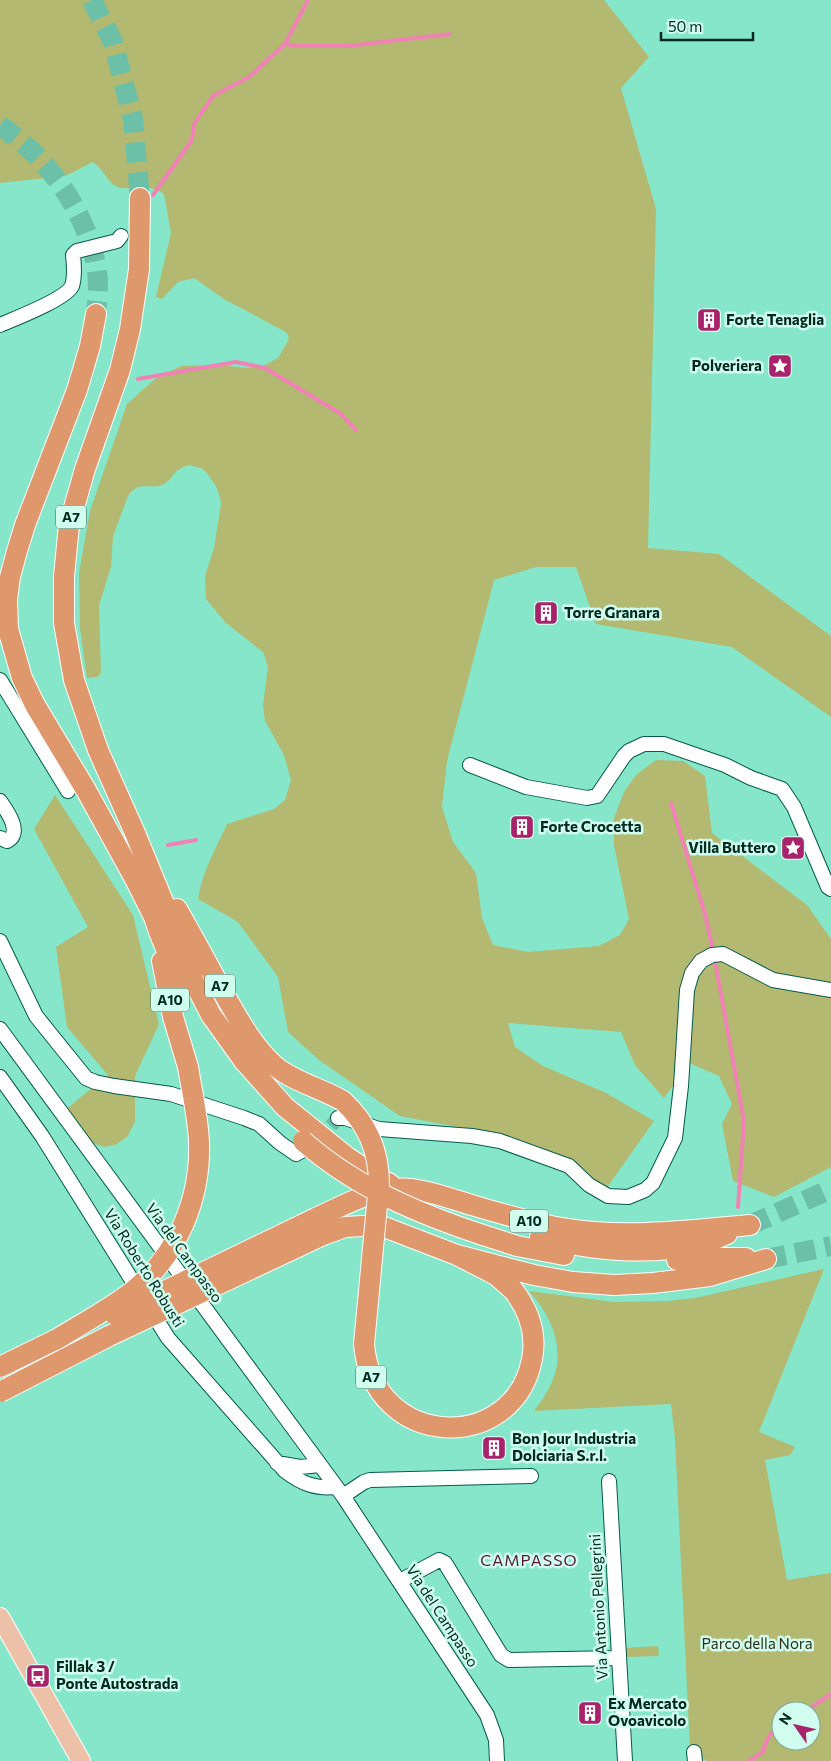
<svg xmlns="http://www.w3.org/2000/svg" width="831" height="1761" viewBox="0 0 831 1761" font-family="Commissioner,sans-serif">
<rect width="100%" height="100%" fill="#86e6c9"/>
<path fill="#b3b970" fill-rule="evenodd" d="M0,0H604L649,57L621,88L656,209L648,548L719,554L831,636V717L732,647L596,624L576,567H536L494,580L447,761L442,807L453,842L476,873L482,918L493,945L528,952L599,946L620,935L629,919L614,845V818L624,792L636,775L656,760L683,761L705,776L712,833L807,905L831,939V1167L774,1197L733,1181L722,1124L732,1104L719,1076L689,1063L664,1098L635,1065L621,1032L508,1023L515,1047L543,1066L606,1093L654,1121L606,1189L509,1137L400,1116L319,1060L288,1032L278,977L238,922L198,899C202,871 216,849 227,824L274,809L285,800L291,780L284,755L265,721L263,705L268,667L263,652L226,623L206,599L205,576L214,548L221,504L220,497L216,486L206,472L201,468L189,465C185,466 181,468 178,470C173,474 170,481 164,484C150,491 139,479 128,496L113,536L111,567L99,605L101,673L97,677L87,678L80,628L79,573L90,511L127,404L155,379L181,366L218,365L248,368L265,365L278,358L289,339L287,333L282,330L224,299L194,278L178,282L162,299L156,297L171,233L164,194C159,191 154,188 149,188C138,187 129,190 118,187C107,183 103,168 93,162L65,176L0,183Z
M55,795L133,915L159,1024L135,1076V1122L127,1137L115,1145L104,1147L90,1142L65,1110L108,1075L67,1027L56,947L88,927L34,829Z
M824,1269L759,1432L795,1447L790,1455L765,1460L787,1580L831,1573V1761H707L690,1750L675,1439L671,1404L534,1411C539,1404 545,1396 549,1388C568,1354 553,1317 529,1291L614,1302L669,1301L695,1298ZM781,1711H811V1741H781Z
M658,1646L659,1656L625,1657L624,1648Z"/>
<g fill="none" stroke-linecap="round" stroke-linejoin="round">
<path stroke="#f182b5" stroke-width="4" d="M285,44L308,0
M153,195L192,140L194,124L213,96L249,77L285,44L297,46H348L450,34
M138,379L236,362L265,368L341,414L356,430
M671,803L705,914L713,950L744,1121L738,1207
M168,845L196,840
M806,1711L831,1694
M749,1761L763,1752C766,1740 770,1732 781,1725"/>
<path stroke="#6bc0a7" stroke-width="14" stroke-dasharray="14 7" stroke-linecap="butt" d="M317,1142L338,1118"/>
<path stroke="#6bc0a7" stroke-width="20" stroke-dasharray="20 10" stroke-linecap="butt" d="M92,0L113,42L133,119L140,198
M0,125C9,132 18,139 27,147C61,176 91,227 97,271C99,285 97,300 96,314
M750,1225L831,1189
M766,1259L831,1246"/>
<defs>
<path id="minor" d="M0,325C14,319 66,299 72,286C75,277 74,264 73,255L77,251L117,241L121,236
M0,680L68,791
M470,765L526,787L587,798L597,796L624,756L629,751L644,744H664L725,765L751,778L782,789L794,807L828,887L831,889
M0,801C7,811 23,833 7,841L0,838
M0,941L36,1016L86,1078L95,1082L114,1086L171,1094L244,1118L259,1124L280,1143L296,1154L316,1143
M0,1029L343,1496L487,1715L496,1740L497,1761
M0,1077L42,1136L168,1338L285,1471C302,1484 316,1489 336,1487
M338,1118H345L379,1129L472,1136L500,1141L569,1166L589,1185L608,1196L628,1197L645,1190L653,1183L675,1138L681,1086L687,990L692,973L701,961L712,955L723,954L773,980L831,990
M277,1463L300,1467L320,1465
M609,1481L625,1761
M343,1496L364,1482L370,1480L531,1476
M400,1581L439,1560L445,1563L501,1655L509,1660L619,1658
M694,1752L695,1761"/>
<path id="major" d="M0,1617L81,1761"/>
<path id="highway" d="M140,198L139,269L130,329L120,370L85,469L69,525L64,576V623L74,680L98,750L135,833L174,928L193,980L211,1015L244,1061L285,1107L347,1157L377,1177L390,1184
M96,314L90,346L77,390L25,525L17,551L10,577L7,600L8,629L22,678L35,705L86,790L136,881L154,917L159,932L180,983
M177,909C192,935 206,961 220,987C236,1014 251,1045 275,1066C294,1082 321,1088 343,1101
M162,961L173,1017L188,1067
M316,1218C340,1207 367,1192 394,1189C419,1186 451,1199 475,1206C502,1214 529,1222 556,1227C619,1239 687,1231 750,1225
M323,1235L345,1227L379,1225L457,1255L496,1275L514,1291
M483,1235L517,1246L564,1255
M540,1237C590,1250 643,1255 694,1246C705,1245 717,1238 727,1234
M457,1255L534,1275L573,1282L614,1285L653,1283L710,1276L766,1259
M677,1260L706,1258H746
M0,1367L57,1339"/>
</defs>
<use href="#minor" stroke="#035c49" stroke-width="16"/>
<use href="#major" stroke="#fff" stroke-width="20"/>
<use href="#highway" stroke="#fff" stroke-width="22"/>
<use href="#minor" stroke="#fff" stroke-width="14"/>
<use href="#major" stroke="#ecc1a7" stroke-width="18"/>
<use href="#highway" stroke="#df986c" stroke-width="20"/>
<defs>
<path id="highway-bridge" d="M343,1101C368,1124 379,1151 379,1184L364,1344C373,1450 514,1455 532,1359C537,1334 529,1311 514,1291
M303,1141C355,1187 419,1214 483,1235
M115,1315L316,1218
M57,1339C83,1323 110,1309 134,1290C178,1254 201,1198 199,1142C198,1117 192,1092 188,1067
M0,1392L109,1336L323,1235"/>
</defs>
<use href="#highway-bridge" stroke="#fff" stroke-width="22" stroke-linecap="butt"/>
<use href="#highway-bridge" stroke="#df986c" stroke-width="20"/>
</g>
<defs>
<symbol id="building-square" viewBox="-11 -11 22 22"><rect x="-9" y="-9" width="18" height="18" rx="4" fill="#a8226c" stroke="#d0fded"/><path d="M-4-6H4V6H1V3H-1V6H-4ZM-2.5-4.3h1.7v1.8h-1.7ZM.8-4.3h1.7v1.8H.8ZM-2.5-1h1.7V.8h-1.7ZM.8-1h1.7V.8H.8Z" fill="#fff"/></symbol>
<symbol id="sight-square" viewBox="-11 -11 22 22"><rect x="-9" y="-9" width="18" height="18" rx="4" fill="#a8226c" stroke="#d0fded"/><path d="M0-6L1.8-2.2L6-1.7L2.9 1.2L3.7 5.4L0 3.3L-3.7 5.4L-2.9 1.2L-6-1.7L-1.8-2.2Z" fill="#fff"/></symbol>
<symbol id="bus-square" viewBox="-11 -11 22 22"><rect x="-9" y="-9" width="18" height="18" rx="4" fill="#a8226c" stroke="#d0fded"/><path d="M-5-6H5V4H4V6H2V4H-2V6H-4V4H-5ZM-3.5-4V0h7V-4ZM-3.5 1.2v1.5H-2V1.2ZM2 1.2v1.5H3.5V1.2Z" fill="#fff"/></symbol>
</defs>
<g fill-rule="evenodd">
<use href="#building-square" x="695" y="306" width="28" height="28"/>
<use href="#sight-square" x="766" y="352" width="28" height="28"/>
<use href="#building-square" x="532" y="599" width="28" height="28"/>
<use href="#building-square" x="508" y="813" width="28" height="28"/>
<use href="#sight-square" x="779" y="834" width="28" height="28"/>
<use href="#building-square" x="480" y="1434" width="28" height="28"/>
<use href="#bus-square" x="24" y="1662" width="28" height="28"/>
<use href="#building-square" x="576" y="1699" width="28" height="28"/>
</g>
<g text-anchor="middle" stroke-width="5" stroke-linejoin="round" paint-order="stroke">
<g fill="#d0fded" stroke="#3e695e" stroke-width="1">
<rect x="56" y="505.5" width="30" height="23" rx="4"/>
<rect x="205" y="974.5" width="30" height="23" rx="4"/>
<rect x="151" y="988.5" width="38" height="23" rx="4"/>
<rect x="510" y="1209.5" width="38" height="23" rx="4"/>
<rect x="356" y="1365.5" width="30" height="23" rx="4"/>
</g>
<g font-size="14" font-weight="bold" fill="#002a20">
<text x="71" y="522">A7</text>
<text x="220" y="991">A7</text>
<text x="170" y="1005">A10</text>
<text x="529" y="1226">A10</text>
<text x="371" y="1382">A7</text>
</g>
<g font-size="15" font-weight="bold" fill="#002a20" stroke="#d0fded" text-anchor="start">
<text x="726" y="325">Forte Tenaglia</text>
<text x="762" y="371" text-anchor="end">Polveriera</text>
<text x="564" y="618">Torre Granara</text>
<text x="540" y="832">Forte Crocetta</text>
<text x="776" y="853" text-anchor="end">Villa Buttero</text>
<text x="512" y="1444">Bon Jour Industria<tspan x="512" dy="17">Dolciaria S.r.l.</tspan></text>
<text x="56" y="1672">Fillak 3 /<tspan x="56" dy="17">Ponte Autostrada</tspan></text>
<text x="608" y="1709">Ex Mercato<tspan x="608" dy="17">Ovoavicolo</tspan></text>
</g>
<g font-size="15" fill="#002a20" stroke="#d0fded">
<text transform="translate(184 1253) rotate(54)" y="5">Via del Campasso</text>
<text transform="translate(144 1268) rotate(58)" y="5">Via Roberto Robusti</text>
<text transform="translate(599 1607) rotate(-93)" y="5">Via Antonio Pellegrini</text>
<text transform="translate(442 1616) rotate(57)" y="5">Via del Campasso</text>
</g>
<g font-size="15" fill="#2e2f1a" stroke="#d0fded">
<text x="757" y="1649">Parco della Nora</text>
</g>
<g font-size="16" letter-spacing="1" fill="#581939" stroke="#d0fded">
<text x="529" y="1566">CAMPASSO</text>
</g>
</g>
<g transform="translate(796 1726) rotate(304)"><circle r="24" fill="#d0fded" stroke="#7da99b"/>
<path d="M0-4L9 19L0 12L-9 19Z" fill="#a8226c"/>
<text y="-8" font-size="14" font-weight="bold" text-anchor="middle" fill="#002a20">N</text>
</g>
<path d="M661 32v8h92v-8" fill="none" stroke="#002a20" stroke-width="2.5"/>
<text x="668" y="32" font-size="15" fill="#002a20" stroke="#d0fded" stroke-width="4" paint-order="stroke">50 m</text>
</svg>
